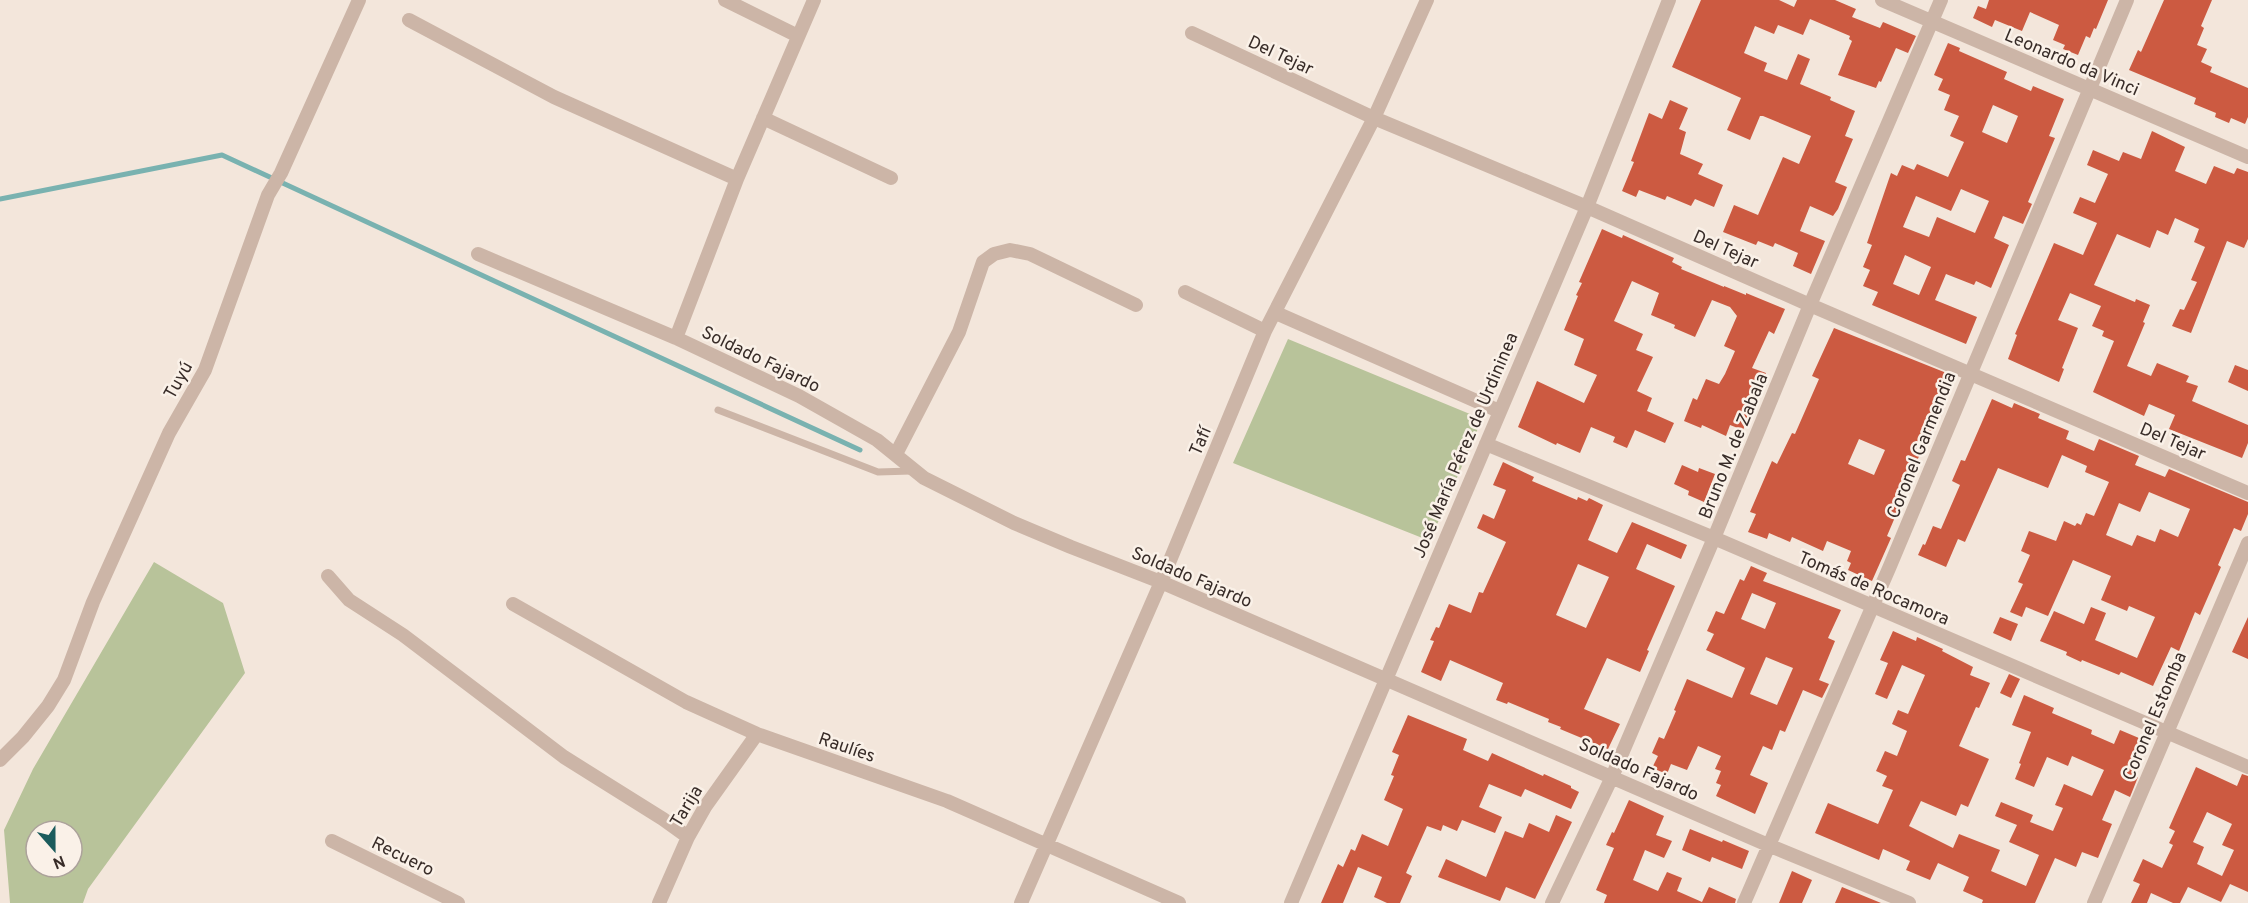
<svg xmlns="http://www.w3.org/2000/svg" width="2248" height="903" viewBox="0 0 2248 903" font-family="Overpass,sans-serif">
<rect width="100%" height="100%" fill="#f3e6db"/>
<path fill="#b8c39a" fill-rule="evenodd" d="M1288,339L1482,419L1430,541L1233,463Z
M154,562L223,603L245,673L88,889L83,903H10L4,830L33,769ZM36,831H72V867H36Z"/>
<g fill="none" stroke-linecap="round" stroke-linejoin="round">
<path stroke="#79b2b0" stroke-width="5" d="M0,199L222,155L860,450"/>
</g>
<path fill="#cc5a41" fill-rule="evenodd" d="M1701,0H1779L1794,7L1797,0H1835L1856,9L1852,17L1880,28L1883,22L1916,36L1908,53L1896,48L1881,82L1879,81L1876,88L1838,75L1852,41L1849,39L1850,36L1810,19L1803,35L1778,25L1774,34L1755,26L1744,53L1767,63L1764,71L1787,80L1798,54L1810,59L1800,84L1831,97L1830,100L1855,111L1845,136L1853,139L1835,182L1847,187L1838,209L1833,216L1810,206L1800,231L1825,241L1811,274L1793,266L1798,253L1775,243L1773,247L1758,241L1756,245L1723,232L1734,205L1758,215L1783,157L1799,164L1811,136L1763,116H1760L1750,140L1727,130L1741,98L1672,67Z
M1989,0H2108L2096,29L2094,28L2090,38L2086,36L2078,55L2063,49L2065,45L2053,40L2059,25L2030,12L2022,31L1995,20L1992,27L1973,18L1978,6L1986,9Z
M2164,0H2212L2201,26L2204,28L2197,45L2207,49L2201,62L2212,67L2210,72L2248,88V117L2245,124L2231,118L2229,123L2215,117L2216,113L2194,104L2196,98L2129,70L2138,50L2141,52Z
M1948,43L1960,48L1959,51L2007,72L2004,79L2031,91L2033,86L2064,99L2049,136L2055,138L2028,202L2032,204L2023,224L2003,216L1994,238L2009,245L1991,288L1976,281L1974,285L1946,274L1935,300L1977,317L1966,344L1872,305L1878,292L1863,286L1870,270L1863,267L1872,245L1867,243L1891,173L1897,176L1902,165L1914,170L1917,164L1948,177L1964,142L1950,136L1959,116L1944,110L1950,95L1938,90L1943,79L1934,75ZM1993,105L2018,116L2007,143L1982,132ZM1961,189L1989,201L1975,233L1937,217L1929,237L1903,227L1916,196L1951,211ZM1905,255L1931,267L1919,295L1893,284Z
M1670,100L1688,108L1679,129L1686,132L1680,154L1703,164L1698,174L1723,185L1714,207L1695,199L1691,206L1667,196L1665,200L1639,190L1636,197L1622,191L1634,162L1631,161L1649,113L1662,119Z
M2152,131L2185,147L2175,171L2206,184L2214,166L2234,174L2237,168L2248,172V239L2244,248L2227,241L2191,333L2172,326L2180,309L2184,310L2197,282L2191,280L2205,247L2194,242L2199,229L2175,218L2168,235L2157,230L2150,248L2117,234L2094,285L2135,302L2136,299L2150,305L2143,322L2145,323L2127,366L2151,376L2157,363L2189,376L2186,382L2198,386L2192,401L2248,425V443L2242,458L2169,429L2175,415L2149,404L2144,416L2093,392L2114,341L2102,336L2104,331L2092,326L2101,306L2070,293L2058,320L2078,328L2062,368L2064,369L2059,382L2008,359L2017,335L2015,334L2054,243L2083,255L2097,223L2073,213L2080,197L2095,203L2108,174L2087,165L2093,150L2119,161L2123,152L2141,159Z
M1602,229L1622,238L1623,235L1674,258L1672,262L1682,267L1681,269L1724,287V286L1746,295V293L1785,309L1774,334L1769,331L1752,368L1766,373L1743,430L1730,425L1726,436L1702,425L1701,428L1684,421L1693,398L1697,400L1706,379L1719,384L1725,374L1735,351L1724,346L1737,316L1730,307L1712,300L1695,337L1674,328L1675,325L1651,315L1659,293L1632,281L1614,321L1643,334L1636,350L1653,357L1637,391L1652,398L1647,411L1674,423L1665,443L1635,430L1627,448L1613,442L1615,437L1591,427L1580,453L1557,443L1556,445L1518,427L1537,381L1584,403L1597,375L1574,365L1584,339L1564,330L1578,296L1576,295L1582,283L1579,282Z
M1834,328L1949,374L1934,409L1940,412L1914,467L1916,468L1887,536L1891,538L1872,581L1848,570L1851,563L1847,561L1851,551L1827,541L1823,551L1792,537L1790,542L1769,533L1767,539L1748,532L1756,514L1750,512L1772,461L1777,464L1792,433L1795,434L1819,379L1812,376ZM1859,439L1885,450L1874,475L1848,464Z
M2235,365L2248,370V391L2228,382Z
M1992,399L2012,408L2014,403L2040,414L2038,418L2069,431L2066,439L2094,451L2099,439L2139,456L2135,465L2165,477L2169,469L2248,502V514L2241,531L2234,528L2218,565L2221,567L2200,615L2195,612L2179,651L2171,647L2153,686L2121,672L2119,675L2082,660L2081,662L2066,655L2067,652L2040,641L2054,611L2084,624L2091,607L2106,613L2095,640L2137,658L2155,617L2129,606L2127,611L2101,600L2111,576L2073,560L2048,616L2026,607L2022,617L2010,612L2023,584L2018,582L2030,555L2021,551L2029,531L2056,541L2064,521L2075,526L2077,523L2081,525L2086,513L2094,516L2109,482L2085,472L2087,466L2062,455L2048,488L1998,468L1965,542L1958,539L1946,567L1918,555L1923,544L1925,545L1933,526L1941,529L1960,485L1952,481L1961,460L1965,461ZM2149,492L2190,509L2178,537L2160,529L2155,542L2137,535L2132,546L2106,535L2119,503L2140,512Z
M1503,462L1534,477L1532,481L1577,500L1578,497L1587,501L1589,498L1603,505L1588,540L1617,553L1632,522L1687,545L1681,559L1647,544L1636,569L1675,586L1647,650L1649,651L1640,672L1607,658L1584,709L1620,724L1608,749L1560,729L1561,727L1548,722L1549,719L1508,702L1507,704L1496,700L1503,683L1450,660L1441,681L1421,672L1434,641L1430,640L1436,627L1439,628L1449,604L1471,613L1479,592L1483,593L1506,542L1477,528L1483,514L1494,519L1506,490L1493,485ZM1578,564L1609,577L1586,628L1556,615Z
M1682,465L1698,472L1699,468L1715,474L1704,502L1688,495L1689,491L1674,484Z
M1751,566L1767,573L1763,581L1841,610L1828,638L1835,641L1819,680L1829,684L1822,698L1803,690L1785,732L1780,730L1772,750L1763,746L1750,775L1768,783L1755,814L1716,796L1721,785L1716,783L1721,771L1715,769L1721,756L1698,746L1687,770L1671,764L1667,774L1652,768L1658,756L1652,753L1659,737L1664,739L1676,711L1674,710L1687,679L1732,698L1745,668L1706,650L1714,634L1707,631L1716,611L1724,614L1740,579L1744,581ZM1752,593L1776,603L1765,629L1741,619ZM1766,657L1793,668L1777,705L1750,694Z
M2000,617L2018,624L2011,641L1993,633Z
M2248,617V659L2232,652Z
M1893,631L1916,641L1917,637L1943,649L1942,651L1973,667L1970,675L1990,683L1979,708L1976,707L1959,746L1989,759L1968,807L1961,804L1956,816L1921,801L1909,826L1953,848L1959,834L2000,850L1991,871L2026,886L2039,855L2009,842L2017,825L1995,816L2001,802L2033,815L2030,822L2053,831L2063,808L2055,805L2064,784L2092,796L2104,770L2072,756L2068,766L2047,757L2034,787L2015,779L2021,764L2019,763L2031,732L2012,725L2024,695L2054,708L2052,713L2092,730L2091,734L2114,744L2120,730L2146,741L2132,774L2138,777L2130,797L2115,790L2102,820L2112,824L2098,858L2082,852L2076,867L2055,858L2035,903H1982L1983,900L1963,891L1969,877L1938,863L1930,880L1906,870L1910,861L1883,849L1879,860L1815,833L1828,803L1878,824L1893,790L1882,786L1887,776L1876,771L1885,751L1897,756L1907,731L1892,724L1898,710L1908,714L1925,675L1902,665L1887,699L1875,694L1888,663L1880,660Z
M2009,674L2020,679L2011,698L2000,693Z
M1408,715L1467,739L1463,750L1488,761L1492,753L1543,776L1544,774L1571,786V788L1579,792L1571,809L1525,789L1521,797L1489,784L1479,807L1502,817L1495,833L1462,820L1457,831L1443,825L1441,831L1427,826L1406,873L1412,876L1400,903H1387L1374,897L1382,877L1358,867L1343,903H1321L1338,864L1343,867L1351,849L1355,851L1362,834L1388,846L1403,809L1384,800L1394,776L1391,775L1399,755L1392,752Z
M2196,767L2237,786L2242,774L2248,776V892L2230,884L2221,902L2188,887L2180,903H2173L2151,893L2147,903H2131L2140,884L2133,881L2143,859L2162,868L2173,845L2169,843L2175,831L2169,828ZM2207,812L2232,824L2222,845L2234,850L2222,876L2197,864L2204,847L2193,842Z
M1629,800L1664,816L1656,835L1672,841L1664,858L1645,850L1633,880L1658,891L1667,872L1682,878L1677,891L1702,902L1709,887L1736,899L1735,903H1604L1607,895L1596,890L1614,848L1606,845L1612,832L1614,833Z
M1556,815L1572,822L1535,899L1506,887L1500,901L1438,877L1446,859L1486,877L1505,831L1523,838L1529,823L1549,832Z
M1690,829L1722,842L1723,840L1749,851L1742,869L1712,857L1710,862L1682,850Z
M1792,871L1812,880L1802,903H1779Z
M1842,887L1881,903H1835Z"/>
<g fill="none" stroke-linecap="round" stroke-linejoin="round">
<path stroke="#ccb5a7" stroke-width="7" d="M718,410L878,472L911,471"/>
<path stroke="#ccb5a7" stroke-width="14" d="M725,0L798,36
M1882,0L2248,157
M409,20L554,97L737,179
M1192,33L1374,118L1587,207L1810,305L2248,493
M763,118L891,178
M478,254L676,338L799,396L877,440L924,478L1014,523L1071,547L1161,582L1768,845L1909,903
M1185,292L1265,331
M1276,313L1499,411
M676,338L737,179L814,0
M1486,444L1714,538L2248,767
M896,454L959,332L983,262L994,254L1010,250L1030,254L1136,305
M328,576L349,600L403,635L564,757L663,819L688,837
M513,604L686,702L757,734L947,801L1179,903
M0,760L23,737L48,706L64,680L93,602L169,433L205,370L268,195L281,173L359,0
M332,841L458,903
M659,903L688,837L705,807L757,734
M1021,903L1161,582L1265,331L1374,118L1427,0
M1291,903L1587,207L1669,0
M1552,903L1612,777L1714,538L1810,305L1941,0
M1744,903L1890,566L2127,0
M2094,903L2248,543"/>
</g>
<g text-anchor="middle" stroke-width="5" stroke-linejoin="round" paint-order="stroke">
<g font-size="18" fill="#382c28" stroke="#faf1e8">
<text transform="translate(1281 55) rotate(25)" y="6">Del Tejar</text>
<text transform="translate(2072 62) rotate(23)" y="6">Leonardo da Vinci</text>
<text transform="translate(1726 249) rotate(24)" y="6">Del Tejar</text>
<text transform="translate(761 359) rotate(26)" y="6">Soldado Fajardo</text>
<text transform="translate(178 380) rotate(-61)" y="6">Tuyú</text>
<text transform="translate(1200 441) rotate(-67)" y="6">Tafí</text>
<text transform="translate(2173 441) rotate(23)" y="6">Del Tejar</text>
<text transform="translate(1465 445) rotate(-67)" y="6">José María Pérez de Urdininea</text>
<text transform="translate(1921 445) rotate(-68)" y="6">Coronel Garmendia</text>
<text transform="translate(1733 446) rotate(-68)" y="6">Bruno M. de Zabala</text>
<text transform="translate(1192 577) rotate(23)" y="6">Soldado Fajardo</text>
<text transform="translate(1874 588) rotate(23)" y="6">Tomás de Rocamora</text>
<text transform="translate(2154 716) rotate(-67)" y="6">Coronel Estomba</text>
<text transform="translate(847 747) rotate(19)" y="6">Raulíes</text>
<text transform="translate(1639 769) rotate(24)" y="6">Soldado Fajardo</text>
<text transform="translate(686 806) rotate(-59)" y="6">Tarija</text>
<text transform="translate(403 856) rotate(26)" y="6">Recuero</text>
</g>
</g>
<g transform="translate(54 849) rotate(159)"><circle r="28" fill="#faf1e8" stroke="#aca29b" stroke-width="1.5"/>
<path d="M0-4.5L10 22L0 15L-10 22Z" fill="#1b5b5c"/>
<text y="-9" font-size="16" font-weight="bold" text-anchor="middle" fill="#382c28">N</text>
</g>
</svg>
